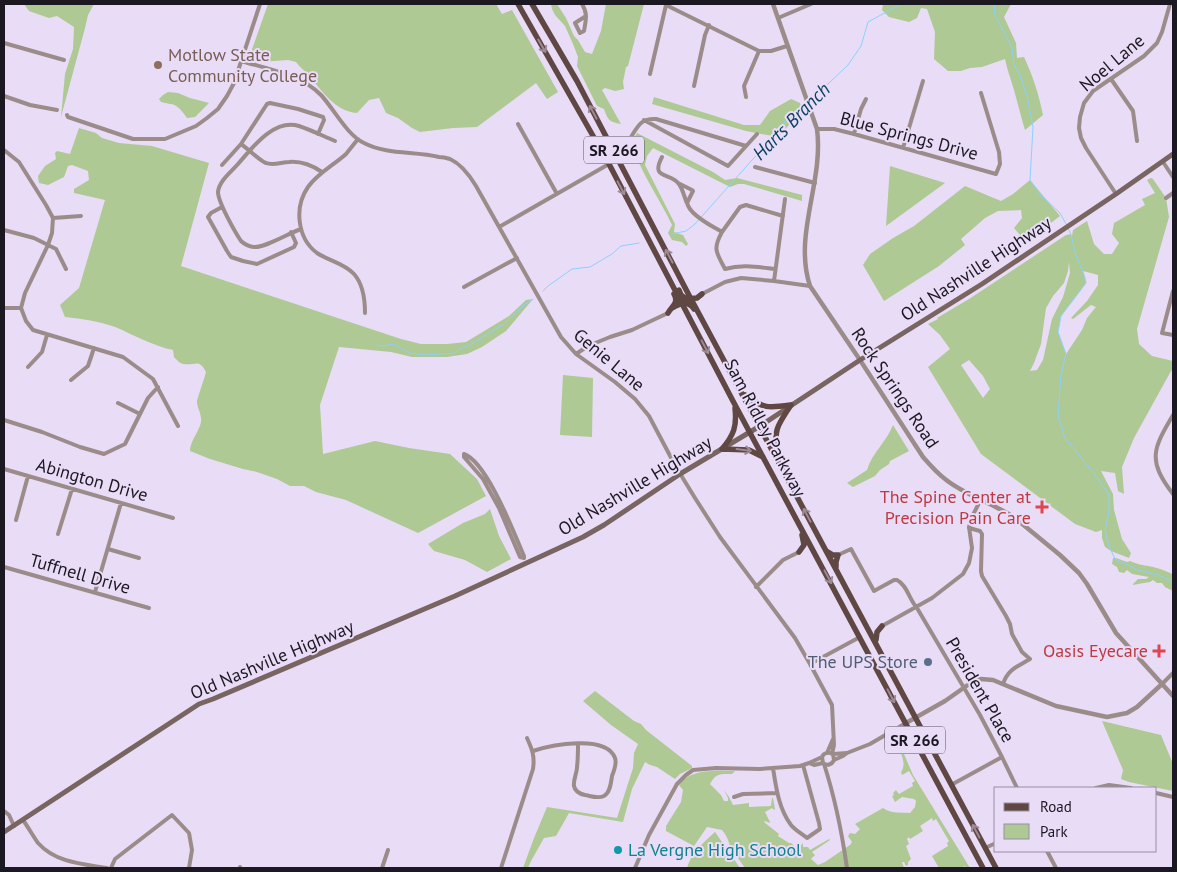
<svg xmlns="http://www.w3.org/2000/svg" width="1177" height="872" viewBox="0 0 1177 872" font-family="'PT Sans',sans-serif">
<rect width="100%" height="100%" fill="#e9dcf7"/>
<path fill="#aec993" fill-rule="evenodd" d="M24,4H73L83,5L84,4H94L88,15L85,28L61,117L65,74L73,49L74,27L57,16L49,18L29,11Z
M268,4H496L502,14L512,10L558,92L547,99L536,83L477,127L453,128L420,132L412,128L398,118L386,113L379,98L369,100L357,113C335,111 323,92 310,77C306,71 300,68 296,62L288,60L260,62L249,58Z
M551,4H557L566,18L574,36L578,40L585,52L592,54L601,31L606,4H644L628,66L626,67L623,82L624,89L615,91L605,88L602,90L621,124C609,122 608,120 604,109L597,106L577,66L578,57L573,44L565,26L555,15L552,9Z
M883,4H1011L1004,17L1016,43L1017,58L1024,57C1033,76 1039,95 1043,115L1025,130C1021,117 1018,104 1014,90C1011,80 1007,69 1005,59L982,67L970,68L961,71H948L934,59L935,32L927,9L921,8L917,18L909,22L889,17L882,10Z
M168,92L178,93L190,98L209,103L195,117L187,118C183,112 177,104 170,104C167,103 164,103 161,102L159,99L163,95Z
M654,97L744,125H760L770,111L791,99L800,103L805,114L790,124L778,137L746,131L652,104Z
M79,128L96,133L102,138L119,143L152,146L209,163L181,266L401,339L421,344H447L466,342L509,316L526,300L533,299L506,331L482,347L467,354L447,357H412L391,352L339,347L320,405L323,454L375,441L409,448L450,454L477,479L486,496L418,533L346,500L316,492L304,486H290L277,479L257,472L243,469L210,459L190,451C190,441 199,432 201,422C202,414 197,408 197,402C197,399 205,377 206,372C199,358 195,366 184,364C180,364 177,360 174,357L173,350C153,346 134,335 115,327C99,321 82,319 65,317L60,305L79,288L105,200L74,193V189L89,180L88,171L72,165L68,166L64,177L48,185L39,183L38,176L45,166L56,159L55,153L57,151L70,154Z
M637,133L713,172L725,180L737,178L802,195V201L744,184H738L730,187L653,148L647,156L645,165L675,224L674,232L683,235L688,244L686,246L682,242L672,240L668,233L672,225C659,198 640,171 631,143Z
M890,166L945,183L886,226Z
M1151,178L1153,179L1166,198L1169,217L1137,329L1139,344L1152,356L1173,361V370L1171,371L1134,438L1122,467L1124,494L1118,491L1115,473L1101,471L1113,494L1114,510L1122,539L1131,553L1129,558L1111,551L1105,547L1102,538V530L1096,532L1075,524L981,454L928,367L950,349L940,335L928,324L938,319L937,318L969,299L1066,235L1071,234L1072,236L1073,230L1087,221L1094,244L1104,254H1112L1119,243L1112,234L1114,223L1145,205L1142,199L1155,193L1147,180ZM1069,262L1070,273L1063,297L1052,319L1043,360L1037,370L1030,371L1034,363L1041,344L1046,308L1053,296L1064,283L1068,271ZM1083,271L1098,275V285L1087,301L1071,318L1073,319L1091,305L1096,307L1087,318L1082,330L1066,354L1058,332L1061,316L1086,283ZM969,360L983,376L990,389L983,398L961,365Z
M1030,180L1060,216L1026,242L1014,228L1022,218L1021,210L998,211L985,218L961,239L965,245L939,266L884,301L863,265L870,254L893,238L914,226L965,186L1001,201L1013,194Z
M563,375L593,378L592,437L560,435Z
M893,425L909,451L890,461L889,464L880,470L875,476L853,487L847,483L867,470C872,453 887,441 893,425Z
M490,509L499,536L511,559L487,572L465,560L434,551L428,544L463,523L485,514Z
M1113,558H1116L1127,562L1130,561C1140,566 1149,565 1160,569C1164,570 1168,572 1172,574L1173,575V591L1165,587L1162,583H1157L1153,580L1150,582L1132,585L1138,579H1146L1149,577L1132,574L1127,570L1124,573L1119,572L1117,567L1112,564Z
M595,691L634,721L641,724L646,730L692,766V768L680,774L675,779L657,767L650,765L645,762L632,789L623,822L569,813L556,836L544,838L531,861L528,868H523L534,838L547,807L617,818L633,768L634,753L638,744L611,725L583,701Z
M1102,721L1161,735L1173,764V791L1129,782L1121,779L1123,770Z
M891,737L896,738L898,740L913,775L970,868H966L965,866L961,868H939L932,856L948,846L947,843L949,841L936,819L933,821L932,818L920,826L923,831L910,839L909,837L907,839L909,844L906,846L911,859L908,862V865L906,866L904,862H902L904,868H745C740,861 736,855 731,848C728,841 728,837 722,830L707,827L694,846L666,831V826L681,802L683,790L679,785C691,768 716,771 735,771L732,774C720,774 716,773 710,784L721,795L724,801H728V798L724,790L729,797L733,805L749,803V807L771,806L772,798H773L775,809L774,810L772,808L765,812L770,822V823L765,821L764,822L779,834L778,836L789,843H791L798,849L803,843V847H808L810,850L829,839L830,840L812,852L815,855L811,859L818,865L825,862L850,845L852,842L848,836L850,833L855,834L860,829L855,824L883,808C892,814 900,812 910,813L915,807L916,801L914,799L902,797L895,802L892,796L894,795L893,793L896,790L899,794L913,786L912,783L915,781L909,771L902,775L901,772C907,764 901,753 896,743L897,742L891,740Z
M715,832L740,868H687C691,853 704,842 715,832Z"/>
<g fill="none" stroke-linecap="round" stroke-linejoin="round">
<path stroke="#8cd1fe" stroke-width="1" d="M994,4L995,15L1012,48L1014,65L1020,75L1027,96L1033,127L1030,180L1040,194L1060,213L1066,224
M809,102L848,65L861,46L868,22L901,4
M1068,228C1073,237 1073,246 1076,255C1079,265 1085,273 1086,283L1061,316L1058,332L1066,354L1061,374L1058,416L1065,438L1093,472L1109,495V512L1105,530L1109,546L1115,559L1138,570L1161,576L1173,582
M672,234L686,231L695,224L753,159L773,139L785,122L806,105
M543,291L548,286L572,269L590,267L612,254L621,246L639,243
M377,345L383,346L393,344L410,353L425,355L455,353L459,349L470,345L504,324L525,304L533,299"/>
<path stroke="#9b8c8a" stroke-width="4" d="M582,4C588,14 586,19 584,31L580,33L575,23L586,16
M778,18L811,4
M4,43L64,60
M241,61C268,69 302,75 321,95C334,109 347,135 364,143C387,155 414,151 439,157C442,157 447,158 450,159C461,164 470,176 476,186L561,337L576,354L615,382L635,399L649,416L676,467L695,498L720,537L795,638L810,664L832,705L834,745L832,754
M650,74L666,5L759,51H771L787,46
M1111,79L1133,111L1137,141
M694,86L705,35L709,25
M4,96L30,105L57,110
M746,97L744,86L759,51
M67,115L68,117L133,139H165L196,126L207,118L218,109L227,96L234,83L260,4
M644,120L728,166L757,134
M518,124L557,194
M817,129H834L854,134L996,174L1000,164L999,152L981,93
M318,134L324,120L323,117L298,109L270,103L267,104L241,144C247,148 260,161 266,163C273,166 282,162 289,162C301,161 313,166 322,172
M854,134L861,109L866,99
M358,139C354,144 350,149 346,154C334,165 318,173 308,187C294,207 297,238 317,253C329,261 344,263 354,274C363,284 365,300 365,313
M903,148L923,81
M4,150L19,162L46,205L53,218L52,233L48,245L25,293L21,308L26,321L33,330L123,357L153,379L178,426
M662,157C650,180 670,172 679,184C684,191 685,202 690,209C697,219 712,226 722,232C712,250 717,253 725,269C742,264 758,267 775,269
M1163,162L1173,177
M222,165L241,144
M755,167L815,183
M678,183L692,190L693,191L687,203
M1116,194L1086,148L1081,138L1079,128L1080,117L1084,103L1093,91L1144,56L1157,43L1162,32L1170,4
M1166,198L1173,193
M222,207L211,213L208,217L227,251L231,257L243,261L257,264L294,247L296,243L291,232
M53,218L81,216
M499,227L609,164L630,148L632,142L631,137C638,126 641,118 656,119L746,146
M301,229C289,233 265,248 254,247C250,247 244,244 241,241C235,232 218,202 218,192C219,181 231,172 238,164C252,148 274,118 299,126C311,130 323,136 335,141
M4,230L34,238L56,249L66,269
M722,232L740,207L746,205L783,216
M774,281L785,199
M464,287L517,258
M1173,291L1162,333L1173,335
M702,294L725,282L741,278L774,281L810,286
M4,308H21
M576,354L588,346L610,337L632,330L668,313
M28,367L42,352L47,335
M71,380L88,366L94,348
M118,403L140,414
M1173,415C1153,449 1147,460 1173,494
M4,420L42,432L80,447L104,454L125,444L148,398L158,387
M464,454C487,462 514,533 524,556V558
M464,454V457L483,479L499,508L520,557L524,558
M4,469L173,518
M16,520L28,476
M969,528L980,531L982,534L981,571L982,576L1006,616L1010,624L1012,634L1022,652L1030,659C1017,667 1008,669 1003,684
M58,534L72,489
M108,549L139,558
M838,555L851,549L874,591L894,580H897C907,585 909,599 917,608L980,715L1002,757L1017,788
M4,567L149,608
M756,587L783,560L799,552
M95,592L121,503
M882,626L932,598L963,574L969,563L972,548L969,527L973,515L981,499
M810,664L860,637
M1162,684L1173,673
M533,751C551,745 606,734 615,758C617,763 614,771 612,776C611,783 610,793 604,796C598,799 591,796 585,795C580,794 575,791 574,786C573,780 577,773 577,767C578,759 578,751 578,744
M827,753L833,739
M833,754L847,753
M834,760L833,754C829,752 824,752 822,757L823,763C827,766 832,765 834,760L843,756L847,753L870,744L906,723
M809,763L814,765L823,763
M824,764C835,798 842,833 847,868
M773,768C776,788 779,809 791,825C795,830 802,834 807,838L820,829L819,823L803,765
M951,785L1002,757
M1096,788L1109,785L1131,788
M1156,793L1173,797
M734,797L743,794L777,793
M4,811L9,815L14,826
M23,820C28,827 33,836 38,843C56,863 83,864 107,868
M985,848L996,843
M1047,851L1056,868
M111,868L115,859L172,815L189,833L192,850L189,868
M240,868V867
M382,868L388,850
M501,868L533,769C535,756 532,749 527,738
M635,868L649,835L677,784L686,775L693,770L716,768L760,769L800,766L809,763L822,757"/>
<path stroke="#9b8c8a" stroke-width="4.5" d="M773,4L817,129C824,182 793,235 810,286L860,360L923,457C930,465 937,473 945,479C966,496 993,503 1015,518L1060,555L1079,573L1087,584L1116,633L1173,696
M906,723L945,701L972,682L981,679L993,680L1056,706L1107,717L1127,713L1137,707L1162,684"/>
<path stroke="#786460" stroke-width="5" d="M4,832L199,704L213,699L455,596L583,537L604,525L680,474L760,426L860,360L982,284L1116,194L1173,154"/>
<path stroke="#5f4743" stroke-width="5.5" d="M518,4L609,164L734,403L983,868
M532,4L577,81L691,299L996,868
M679,290L681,295L686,299L697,298L702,294
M672,308C681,303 688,300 694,309
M668,313C672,306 679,303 674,294
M745,395C763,409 769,408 791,405
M722,449C734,435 737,426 735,408
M722,449L749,450L763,457
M777,456C774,430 776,427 791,405
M799,552L804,545L802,535
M828,552L833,555H838L836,562V567
M876,640L877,632L882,626"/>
</g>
<defs><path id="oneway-shaft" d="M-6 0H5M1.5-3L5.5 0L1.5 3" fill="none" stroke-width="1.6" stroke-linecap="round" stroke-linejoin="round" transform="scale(1.25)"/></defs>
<g stroke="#9d8a94">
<use href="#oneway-shaft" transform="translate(542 46) rotate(60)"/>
<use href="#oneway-shaft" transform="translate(593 112) rotate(-118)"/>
<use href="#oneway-shaft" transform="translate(621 188) rotate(62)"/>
<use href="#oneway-shaft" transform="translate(669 256) rotate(-118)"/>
<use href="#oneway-shaft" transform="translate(705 347) rotate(62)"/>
<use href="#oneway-shaft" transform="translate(744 450) rotate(8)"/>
<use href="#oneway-shaft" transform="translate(807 515) rotate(-118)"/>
<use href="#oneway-shaft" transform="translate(828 577) rotate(62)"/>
<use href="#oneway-shaft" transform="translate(891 696) rotate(62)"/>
<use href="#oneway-shaft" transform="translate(976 831) rotate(-118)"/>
</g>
<circle fill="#8d6e63" stroke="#e9dcf7" stroke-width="2" cx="158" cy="65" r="5"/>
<g fill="#e0444e" stroke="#e9dcf7" stroke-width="2">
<path d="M1039.5 499.5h5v5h5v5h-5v5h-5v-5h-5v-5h5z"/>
<path d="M1156.5 643.5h5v5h5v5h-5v5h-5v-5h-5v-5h5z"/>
</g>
<circle fill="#5c6f8a" stroke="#e9dcf7" stroke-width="2" cx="928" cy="662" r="5"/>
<circle fill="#0f9aa8" stroke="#e9dcf7" stroke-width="2" cx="618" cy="850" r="5"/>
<g text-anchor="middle" stroke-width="4" stroke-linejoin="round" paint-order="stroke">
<g fill="#e9dcf7" stroke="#5a5361" stroke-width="1">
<rect x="584" y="136.5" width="60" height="27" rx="4"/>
<rect x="885" y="726.5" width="60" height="27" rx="4"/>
</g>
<g font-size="16" font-weight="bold" fill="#1c1821">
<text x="614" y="156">SR 266</text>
<text x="915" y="746">SR 266</text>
</g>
<g font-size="18" fill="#785e54" stroke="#e9dcf7" text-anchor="start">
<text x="168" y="61">Motlow State<tspan x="168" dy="21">Community College</tspan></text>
</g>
<g font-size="18" fill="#1c1821" stroke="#e9dcf7">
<text transform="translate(1112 63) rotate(-40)" y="6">Noel Lane</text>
<text transform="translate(909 136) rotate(15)" y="6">Blue Springs Drive</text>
<text transform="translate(976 269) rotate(-33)" y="6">Old Nashville Highway</text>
<text transform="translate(609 360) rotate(40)" y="6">Genie Lane</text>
<text transform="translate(895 388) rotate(56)" y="6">Rock Springs Road</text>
<text transform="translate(765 428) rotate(62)" y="6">Sam Ridley Parkway</text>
<text transform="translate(92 480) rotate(16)" y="6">Abington Drive</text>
<text transform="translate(635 486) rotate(-31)" y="6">Old Nashville Highway</text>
<text transform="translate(80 574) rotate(16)" y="6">Tuffnell Drive</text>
<text transform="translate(272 660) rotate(-23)" y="6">Old Nashville Highway</text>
<text transform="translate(980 690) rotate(60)" y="6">President Place</text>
</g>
<g font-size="18" fill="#be3a42" stroke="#e9dcf7" text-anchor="end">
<text x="1031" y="503">The Spine Center at<tspan x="1031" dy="21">Precision Pain Care</tspan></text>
<text x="1148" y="657">Oasis Eyecare</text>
</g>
<g font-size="18" fill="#4e5e75" stroke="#e9dcf7" text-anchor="end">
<text x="918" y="668">The UPS Store</text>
</g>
<g font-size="18" fill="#0d838f" stroke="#e9dcf7" text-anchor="start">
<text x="628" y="856">La Vergne High School</text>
</g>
<g font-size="19" font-style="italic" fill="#0b4260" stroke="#e9dcf7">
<text transform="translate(791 121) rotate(-45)" y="7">Harts Branch</text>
</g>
</g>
<rect width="1177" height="872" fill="none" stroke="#1c1821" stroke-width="10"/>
<rect x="994" y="787" width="162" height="65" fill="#e9dcf7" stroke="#978ea1"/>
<rect x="1004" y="803" width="25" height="8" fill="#5f4743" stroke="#978ea1"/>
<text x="1040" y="812" font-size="15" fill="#1c1821">Road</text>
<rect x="1004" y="824" width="25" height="15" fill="#aec993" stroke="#978ea1"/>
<text x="1040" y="837" font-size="15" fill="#1c1821">Park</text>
</svg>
